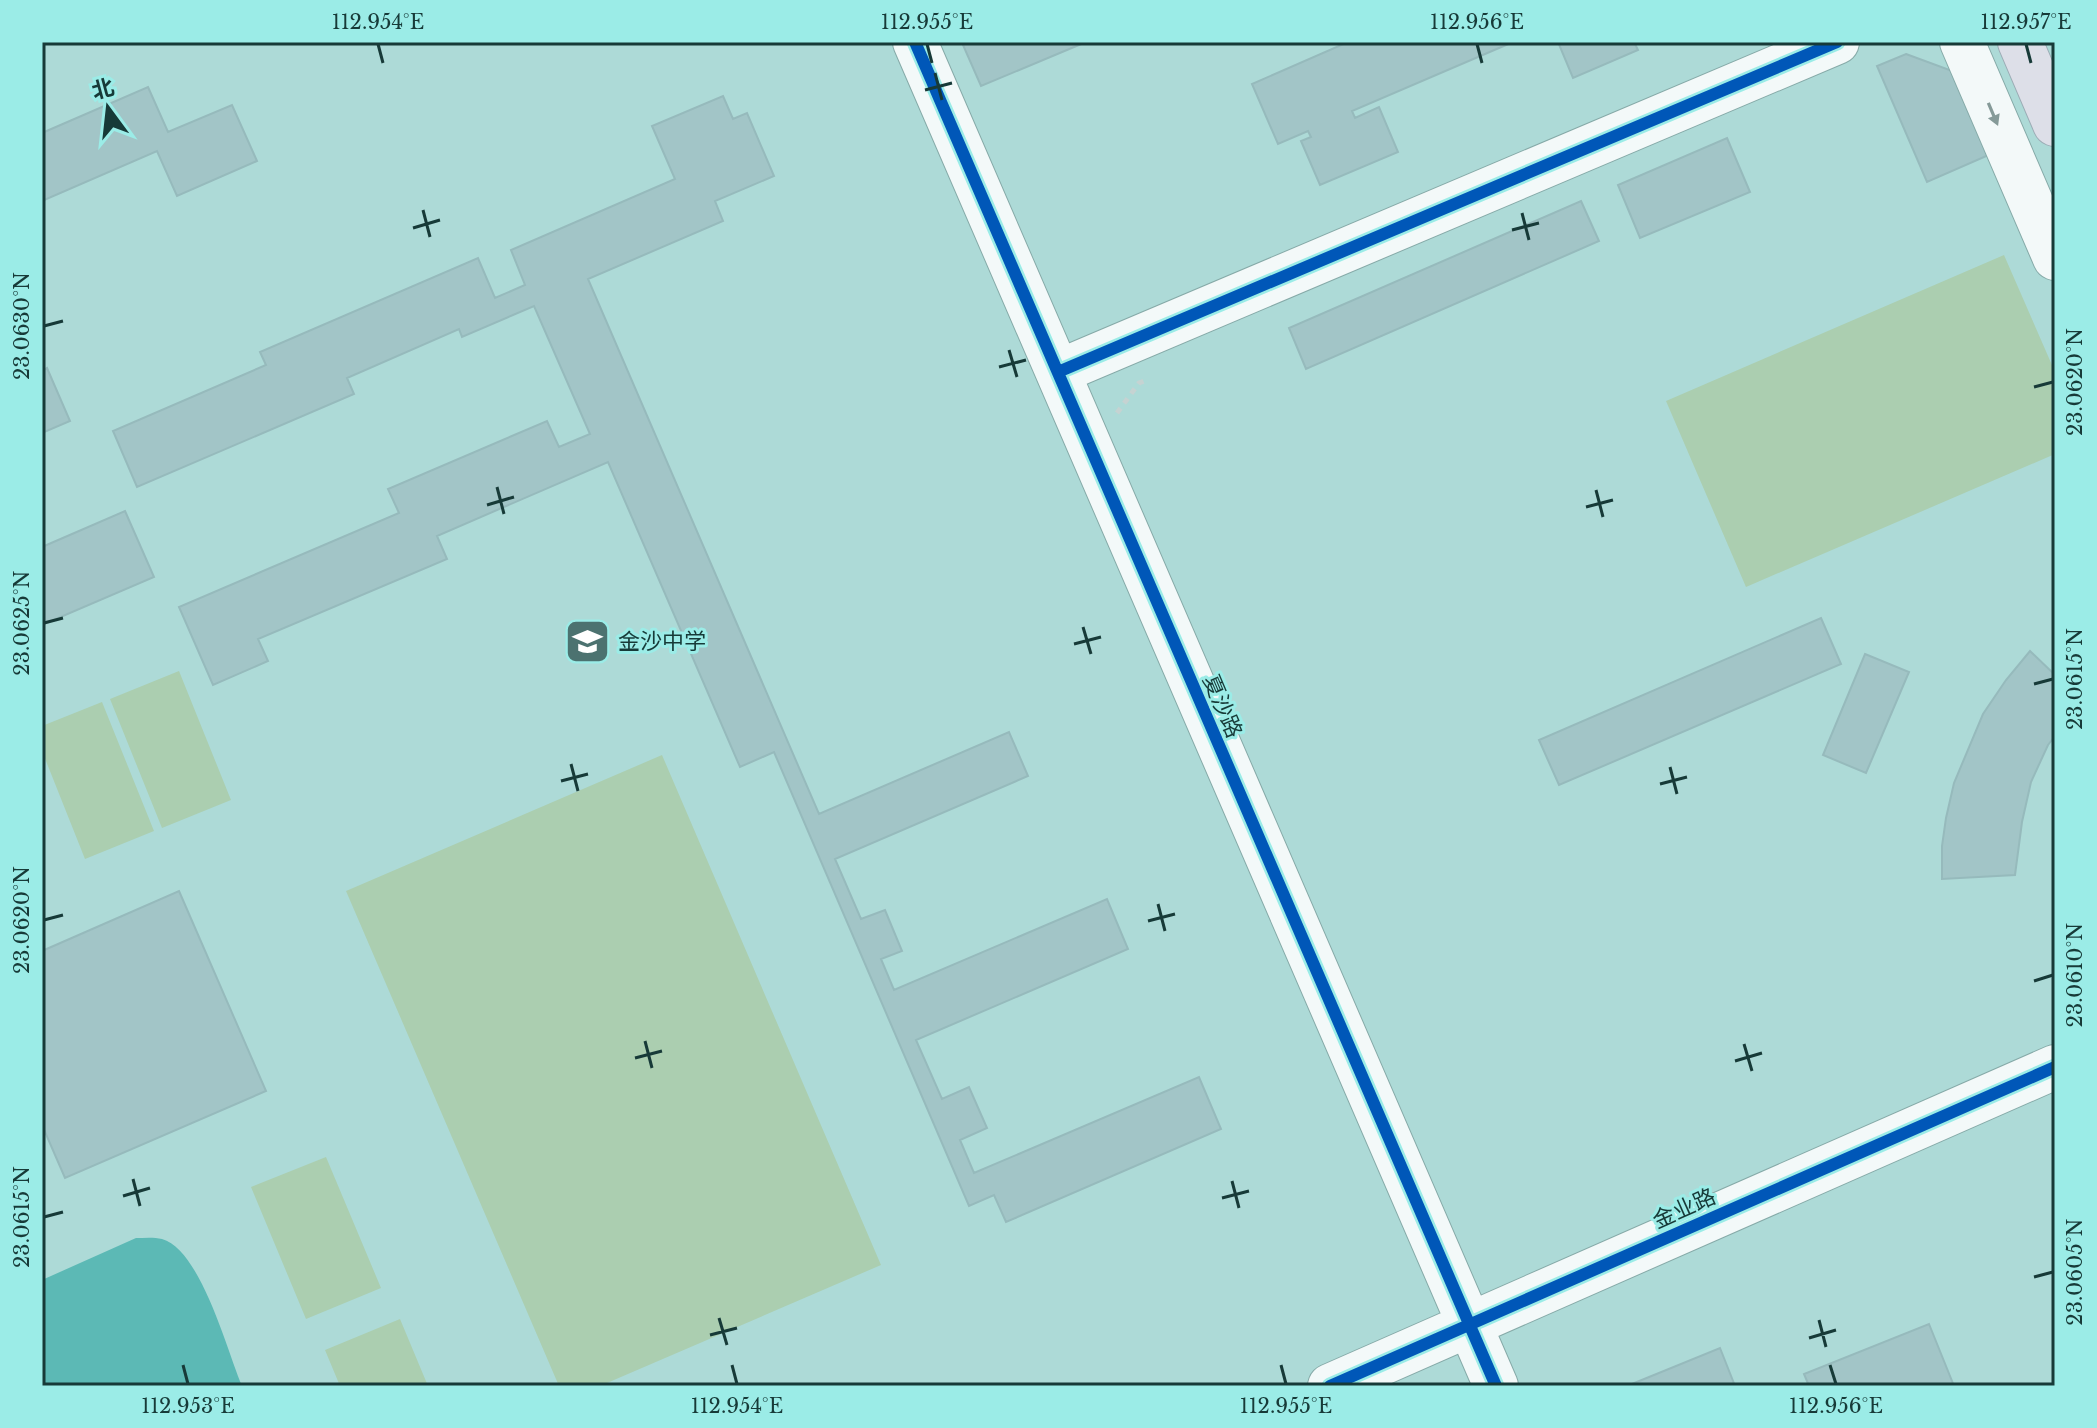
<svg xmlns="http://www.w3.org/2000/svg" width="2097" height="1428" viewBox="0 0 2097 1428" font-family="'Libre Baskerville','Noto Sans SC',serif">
<rect width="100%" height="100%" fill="#addad7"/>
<path fill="#abceb0" d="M2004,255L2055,372V454L1746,587L1666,401Z
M179,671L231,800L162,828L110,699Z
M102,702L154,831L85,859L42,751V726Z
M662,755L881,1265L600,1386H559L346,891Z
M326,1157L381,1288L306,1319L251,1187Z
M400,1319L428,1386H340L325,1350Z"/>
<path fill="#5cb9b5" d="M136,1238C144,1238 154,1237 162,1239C201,1250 227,1351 242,1386H42V1280Z"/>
<path fill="#a2c5c7" stroke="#96babc" stroke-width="2" d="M969,42H1086L981,86L963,45Z
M1348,42H1513L1352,111L1355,118L1379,107L1398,152L1320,185L1301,141L1311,137L1308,131L1278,144L1252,84Z
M1558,42H1634L1638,50L1573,78Z
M1906,54L1955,72L1991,154L1927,182L1877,66Z
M148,87L168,132L232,105L257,161L177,196L157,151L42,201V133Z
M723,96L733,119L747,113L774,176L715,201L723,221L588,279L819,814L1009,732L1028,776L835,859L861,919L885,910L902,951L881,959L894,990L1107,899L1128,949L916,1040L942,1099L969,1087L987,1128L960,1140L974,1173L1199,1077L1221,1129L1006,1222L994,1195L969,1206L774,752L740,767L608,462L437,536L447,559L258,639L268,661L213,685L179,607L399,513L388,489L547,421L559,447L590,434L534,306L462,337L459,329L347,378L354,394L137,487L113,431L266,365L260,352L478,258L495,298L525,285L511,250L675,179L652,126Z
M1727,138L1750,192L1640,238L1618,185Z
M1581,201L1599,241L1306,369L1289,328Z
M47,368L70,421L42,433V371Z
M125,511L154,577L42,625V547Z
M1821,618L1841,664L1559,785L1539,740Z
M2030,651L2055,675V736L2048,745L2031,782L2022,822L2015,875L1942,879V846L1946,818L1954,783L1983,714L2006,680Z
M1865,654L1909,672L1866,773L1823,755Z
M179,891L266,1091L65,1178L42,1125V951Z
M1929,1324L1954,1386H1809L1804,1374Z
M1720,1348L1735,1386H1627Z"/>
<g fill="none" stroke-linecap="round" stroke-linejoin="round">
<defs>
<path id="minor" d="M915,42L1496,1386
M1962,42L2055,258
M1058,372L1837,42
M1330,1386L2055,1067"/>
<path id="highway" d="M2020,42L2055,124"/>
</defs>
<use href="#minor" stroke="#86aaa8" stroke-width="46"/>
<use href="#highway" stroke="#9cacb5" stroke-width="46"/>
<path stroke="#c5d3d2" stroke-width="5" stroke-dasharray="6 6" stroke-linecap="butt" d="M1117,413L1139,383L1144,381"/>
<use href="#minor" stroke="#f3f9f9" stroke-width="44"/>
<use href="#highway" stroke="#dddfe8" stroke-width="44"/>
<defs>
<path id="cycleway" d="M915,42L1496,1386
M1058,372L1837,42
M1330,1386L2055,1067"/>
</defs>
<use href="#cycleway" stroke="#9bece7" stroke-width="17"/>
<use href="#cycleway" stroke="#0057b8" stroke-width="12"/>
</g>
<defs><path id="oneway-solid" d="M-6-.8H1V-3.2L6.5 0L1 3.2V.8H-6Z" transform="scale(2)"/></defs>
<use fill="#859a98" href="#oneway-solid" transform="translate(1993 114) rotate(67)"/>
<path fill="none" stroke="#173a38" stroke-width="3" d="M378,44L383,63M927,44L932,63M1477,44L1482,63M2026,44L2031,63M935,73L942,100M925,90L952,83M423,210L430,237M1522,213L1529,240M413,228L440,220M1512,230L1539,223M44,326L63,321M1009,350L1017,377M999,367L1026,360M2034,387L2053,382M497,487L504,514M1596,490L1603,517M487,505L514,497M1586,507L1613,500M44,623L63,618M1083,627L1091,654M1074,644L1101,637M2034,684L2053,679M571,764L578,791M1670,767L1677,794M561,781L588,774M1660,784L1687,777M1158,904L1165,931M44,920L63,915M1148,921L1175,914M2034,981L2053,975M645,1041L652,1068M1744,1044L1752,1071M635,1058L662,1051M1735,1061L1762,1053M133,1179L140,1206M1232,1181L1239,1208M123,1196L150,1188M1222,1198L1249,1191M44,1217L63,1212M2034,1277L2053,1272M719,1318L727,1345M1819,1320L1826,1347M710,1335L737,1328M1809,1338L1836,1330M183,1365L188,1384M732,1365L737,1384M1281,1365L1286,1384M1830,1365L1836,1384"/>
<defs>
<symbol id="school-square" viewBox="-11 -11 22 22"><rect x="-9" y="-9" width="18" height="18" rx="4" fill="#4c7270" stroke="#9bece7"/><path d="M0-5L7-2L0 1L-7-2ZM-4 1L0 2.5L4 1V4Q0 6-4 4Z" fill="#fff"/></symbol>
</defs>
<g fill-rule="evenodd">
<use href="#school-square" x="562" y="616" width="51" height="51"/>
</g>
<g text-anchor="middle" stroke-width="6" stroke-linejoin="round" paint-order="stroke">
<g font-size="22" fill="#173a38" stroke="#9bece7" text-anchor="start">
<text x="618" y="649">金沙中学</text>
</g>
<g font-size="22" fill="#173a38" stroke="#9bece7">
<text transform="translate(1223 706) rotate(67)" y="8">夏沙路</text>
<text transform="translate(1684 1208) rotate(-24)" y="8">金业路</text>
</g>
</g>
<rect width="2097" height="1428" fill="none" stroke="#9bece7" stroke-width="88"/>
<g transform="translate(108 108) rotate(345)" stroke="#9bece7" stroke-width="6" paint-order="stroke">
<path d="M0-6L14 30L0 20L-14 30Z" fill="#173a38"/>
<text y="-12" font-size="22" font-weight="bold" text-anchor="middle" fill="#173a38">北</text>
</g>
<rect x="44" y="44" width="2009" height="1340" fill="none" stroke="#173a38" stroke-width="3"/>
<g font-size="20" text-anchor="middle" fill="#173a38">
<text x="378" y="29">112.954°E</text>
<text x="927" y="29">112.955°E</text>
<text x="1477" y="29">112.956°E</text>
<text x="2026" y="29">112.957°E</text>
<text transform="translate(22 326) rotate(-90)" y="7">23.0630°N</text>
<text transform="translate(2075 382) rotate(-90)" y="7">23.0620°N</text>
<text transform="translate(22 623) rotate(-90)" y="7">23.0625°N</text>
<text transform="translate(2075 679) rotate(-90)" y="7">23.0615°N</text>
<text transform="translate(22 920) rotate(-90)" y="7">23.0620°N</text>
<text transform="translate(2075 975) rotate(-90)" y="7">23.0610°N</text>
<text transform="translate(22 1217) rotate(-90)" y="7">23.0615°N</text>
<text transform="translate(2075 1272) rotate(-90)" y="7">23.0605°N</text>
<text x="188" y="1413">112.953°E</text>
<text x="737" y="1413">112.954°E</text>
<text x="1286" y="1413">112.955°E</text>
<text x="1836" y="1413">112.956°E</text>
</g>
</svg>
